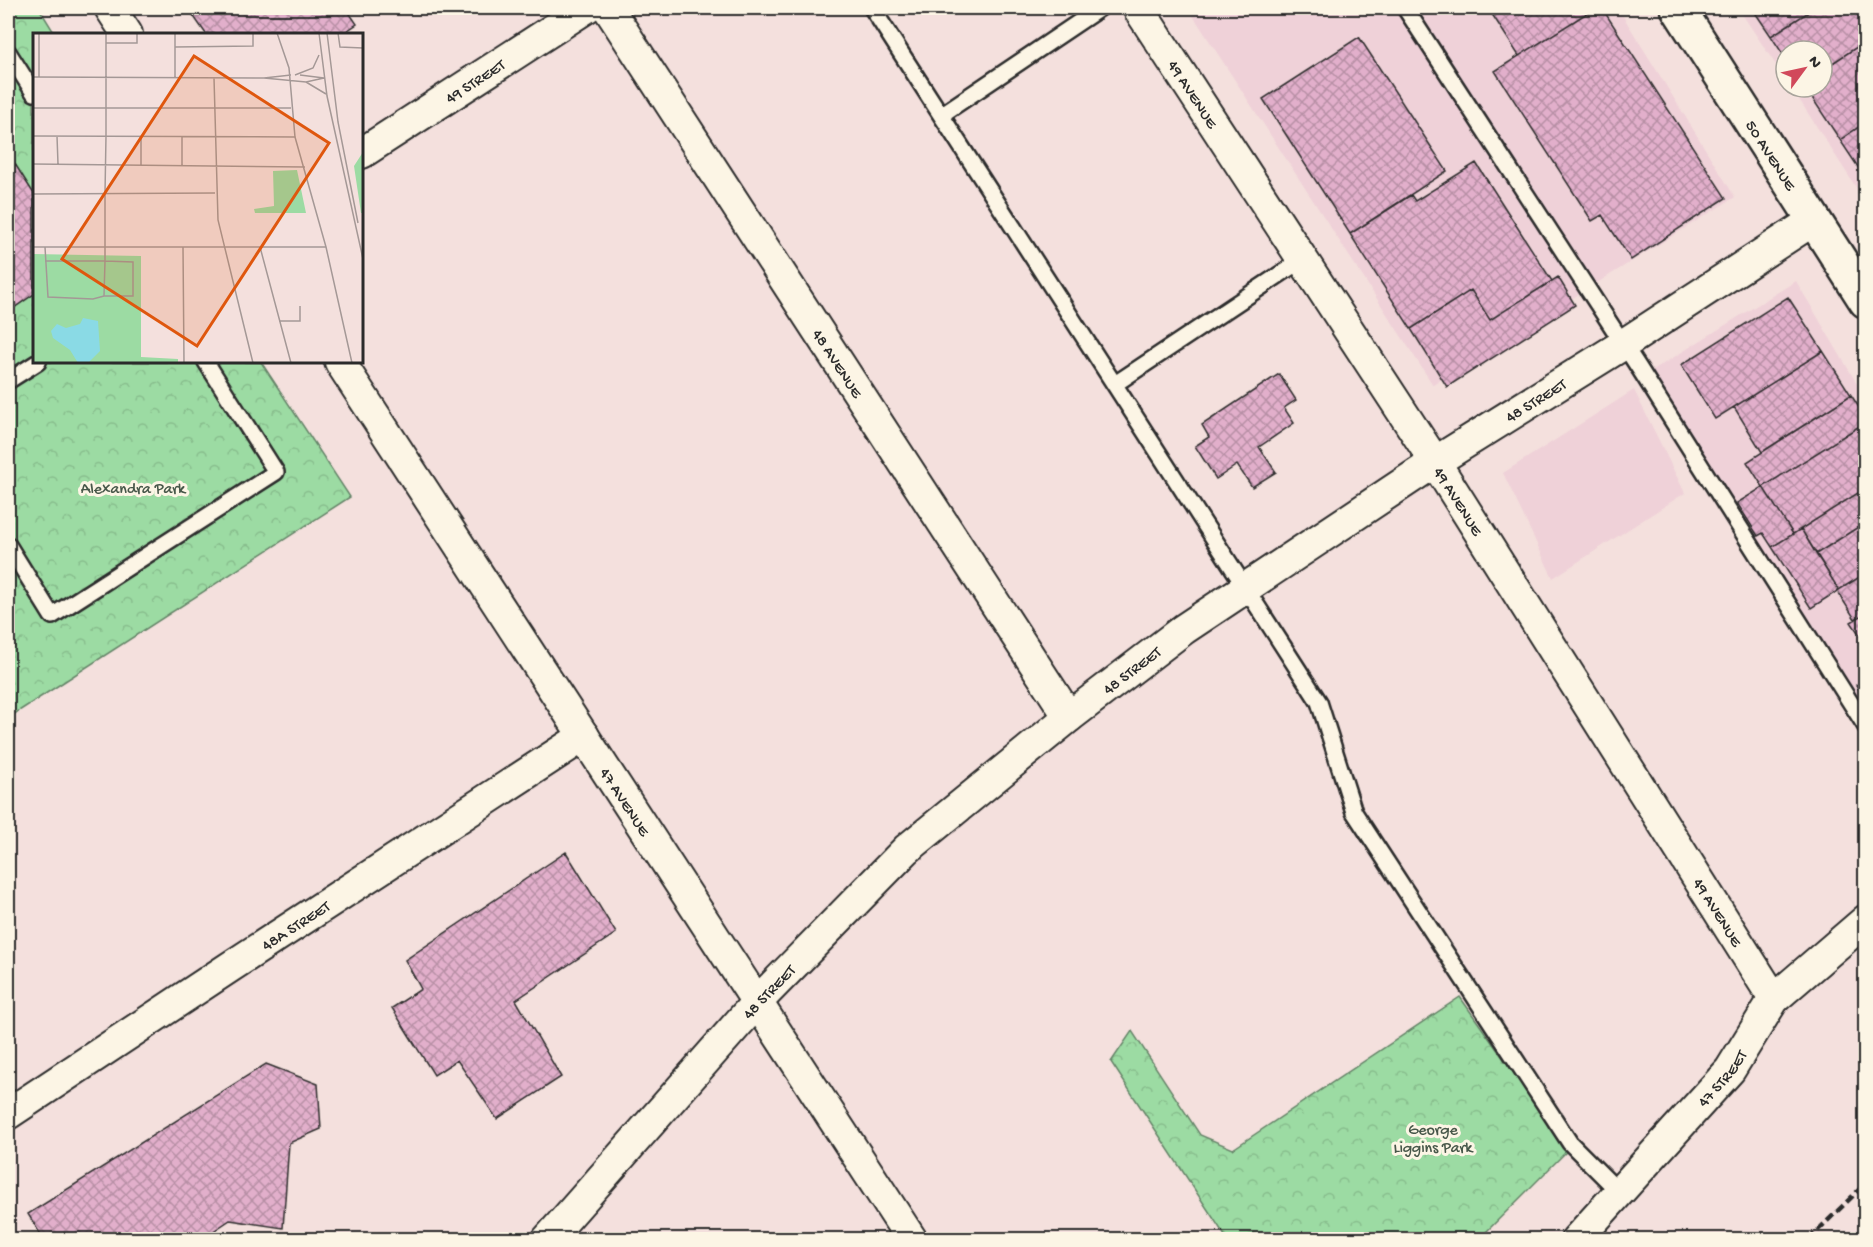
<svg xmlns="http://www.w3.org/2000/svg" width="1873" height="1247" viewBox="0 0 1873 1247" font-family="'Gochi Hand',sans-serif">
<defs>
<pattern id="park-crowns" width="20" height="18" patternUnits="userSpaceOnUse" patternTransform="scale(1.5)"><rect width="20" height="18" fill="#9cdba3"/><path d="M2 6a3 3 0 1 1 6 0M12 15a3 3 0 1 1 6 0" fill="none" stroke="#87bc8c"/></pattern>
<pattern id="building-cross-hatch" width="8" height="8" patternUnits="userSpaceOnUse" patternTransform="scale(1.5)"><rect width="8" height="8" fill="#e2afcb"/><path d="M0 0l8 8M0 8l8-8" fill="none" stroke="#b78fa5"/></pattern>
</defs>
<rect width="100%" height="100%" fill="#f4e0dd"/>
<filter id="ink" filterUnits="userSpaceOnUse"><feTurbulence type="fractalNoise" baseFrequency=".0167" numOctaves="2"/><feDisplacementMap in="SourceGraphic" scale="12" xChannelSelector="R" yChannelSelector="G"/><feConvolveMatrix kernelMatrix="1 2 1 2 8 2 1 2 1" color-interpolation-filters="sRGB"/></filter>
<g filter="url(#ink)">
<path fill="#efd1d8" d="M1188,8H1618L1735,197L1433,385Z
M1738,8H1865V201L1791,87H1822V51H1786V80Z
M1796,281L1865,397V728L1647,374Z
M1634,390L1685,493L1553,578L1503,473Z"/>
<path fill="url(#park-crowns)" stroke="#648367" stroke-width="1.5" d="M8,8H39L55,34H34V362H261L350,497L8,718Z
M1460,997L1568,1150L1479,1239H1227L1111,1062L1132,1031L1200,1135L1233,1149Z"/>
<path fill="url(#building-cross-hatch)" stroke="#2b2b2b" stroke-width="1.5" d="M188,8H346L357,24L342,34H206Z
M1488,8H1595L1519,56Z
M1595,8H1602L1726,198L1631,260L1602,215L1592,221L1495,71Z
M1752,8H1815L1771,36Z
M1815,8H1866V41L1822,70V51H1786V59L1771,36Z
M1359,37L1447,171L1350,234L1263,99Z
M1866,41V122L1840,140L1805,87H1822V70Z
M1866,122V179L1840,140Z
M8,153L34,194V294L8,312Z
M1476,163L1552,281L1490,320L1471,290L1411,329L1350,234L1411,195L1415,201Z
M1558,277L1575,305L1447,387L1411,329L1471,290L1490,320Z
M1788,297L1823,351L1715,419L1681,365Z
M1823,351L1851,395L1762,452L1734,407Z
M1279,374L1296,400L1284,408L1294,423L1259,447L1276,472L1252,487L1237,465L1216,479L1195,446L1209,437L1202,425Z
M1851,395L1866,418V422L1763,487L1747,462Z
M1866,422V488L1793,534L1763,487Z
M1763,487L1793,534L1772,547L1763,533L1758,536L1737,503Z
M1866,488V522L1816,554L1801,529Z
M1866,522V573L1839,590L1816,554Z
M1801,529L1839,590L1811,608L1772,547Z
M1866,573V613L1855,619L1837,591Z
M1866,613V644L1851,622Z
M1866,679V700L1856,685Z
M566,852L616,933L516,1000L561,1077L497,1119L457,1060L434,1075L392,1008L421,989L405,960Z
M266,1064L318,1084L321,1129L289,1143L283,1228L230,1220L200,1240H44L28,1214Z"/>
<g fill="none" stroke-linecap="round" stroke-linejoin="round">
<defs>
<path id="lane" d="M872,8L1319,702L1354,812L1570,1143L1619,1192
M1405,8L1639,368L1866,727
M8,52L34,93
M941,115L1100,8
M8,381L38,362
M1115,384L1303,259
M8,545L52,616L276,472L206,362"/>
<g id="street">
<path d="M110,8L127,34"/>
<path id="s1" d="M608,8L1069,717"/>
<path id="s2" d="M1138,8L1435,462L1774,999"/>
<path id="s3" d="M362,153L586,8"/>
<path id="s4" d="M340,362L912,1240"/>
<path id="s5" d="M8,1114L230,967L584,736"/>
<path id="s6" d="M547,1240L757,1002L907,849L1069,717L1184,629L1435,462L1624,344L1814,220"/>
<path id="s7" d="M1576,1240L1730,1070L1774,999L1866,920"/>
</g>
<g id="secondary">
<path id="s8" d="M1678,8L1866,301"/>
</g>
</defs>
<use href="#lane" stroke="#2b2b2b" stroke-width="20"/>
<use href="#street" stroke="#2b2b2b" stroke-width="34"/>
<use href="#secondary" stroke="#2b2b2b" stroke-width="38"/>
<use href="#lane" stroke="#fcf5e5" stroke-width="15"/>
<use href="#street" stroke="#fcf5e5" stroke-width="30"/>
<use href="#secondary" stroke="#fcf5e5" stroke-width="33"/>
<path stroke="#2b2b2b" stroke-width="4.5" stroke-dasharray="9 4.5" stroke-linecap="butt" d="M1808,1240L1866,1183"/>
</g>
</g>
<g text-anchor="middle" stroke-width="6" stroke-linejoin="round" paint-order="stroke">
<g font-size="16" fill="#2b2b2b" stroke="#fcf5e5">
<text dy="6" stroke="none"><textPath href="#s3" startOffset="134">49 STREET</textPath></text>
<text dy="6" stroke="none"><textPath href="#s2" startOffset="102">49 AVENUE</textPath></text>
<text dy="6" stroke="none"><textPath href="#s8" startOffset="174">50 AVENUE</textPath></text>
<text dy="6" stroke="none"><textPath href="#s1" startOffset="423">48 AVENUE</textPath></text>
<text dy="6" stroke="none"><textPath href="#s6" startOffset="1305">48 STREET</textPath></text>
<text dy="6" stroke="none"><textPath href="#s2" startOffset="588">49 AVENUE</textPath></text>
<text dy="6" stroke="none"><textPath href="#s6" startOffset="819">48 STREET</textPath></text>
<text dy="6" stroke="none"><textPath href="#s4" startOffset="524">47 AVENUE</textPath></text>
<text dy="6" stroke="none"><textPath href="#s2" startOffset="1074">49 AVENUE</textPath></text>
<text dy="6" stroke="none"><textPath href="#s5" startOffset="344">48A STREET</textPath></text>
<text dy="6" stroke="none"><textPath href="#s6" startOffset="333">48 STREET</textPath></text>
<text dy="6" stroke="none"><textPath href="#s7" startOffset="218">47 STREET</textPath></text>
</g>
<g font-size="16" fill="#475749" stroke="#fcf5e5">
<text x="133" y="493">Alexandra Park</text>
<text x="1433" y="1134">George<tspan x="1433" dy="18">Liggins Park</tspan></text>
</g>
</g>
<g transform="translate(33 33)">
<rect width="330" height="330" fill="#f4e0dd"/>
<path d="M330,119V180H328L321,133ZM264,137L273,180H222L221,176L241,173L240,138ZM0,221L108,223V324L145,326V330H0Z" fill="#9cdba3"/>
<path d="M50,285L65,288L67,318L55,330H45L37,317L20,305L18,298L24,291L33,295L47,291Z" fill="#8adae5"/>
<path fill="none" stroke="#a49896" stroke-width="1.5" d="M244,0L256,35L262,104L293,214L319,330M286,0L294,63L330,226M294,0L305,89L325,190M305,0L307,14L330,15M73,10H104V0M142,14L220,13V0M262,42L280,35L286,22M267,42L291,45M0,44L231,45L273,49L291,45M6,44V0M142,44V0M181,45L185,187L220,330M231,45L258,42M273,49L293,61M0,75H258M0,103L262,104M24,103L25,131M108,103V132M149,103V132M0,131L272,134M0,161L182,160M0,214H293M12,214L15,264L60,266L71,263M150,214L151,330M227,214L258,330M12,228H72L100,229V263H71L72,228V160L73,103V0M246,288H267V273"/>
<path fill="#df570e" fill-opacity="0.15" stroke="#df570e" stroke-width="3" d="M161,23L296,110L164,313L29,226Z"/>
<rect width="330" height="330" fill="none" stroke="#2b2b2b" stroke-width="3"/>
</g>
<rect width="1873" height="1247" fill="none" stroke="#fcf5e5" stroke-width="30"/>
<rect x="15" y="15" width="1843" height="1217" fill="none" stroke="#2b2b2b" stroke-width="2" filter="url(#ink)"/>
<g transform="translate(1804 69) rotate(57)"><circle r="28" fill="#fcf5e5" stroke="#a8a49b" stroke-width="1.5"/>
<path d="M0-4.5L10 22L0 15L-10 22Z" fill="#d1495b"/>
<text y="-9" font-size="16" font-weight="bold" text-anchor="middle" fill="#2b2b2b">N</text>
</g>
</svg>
